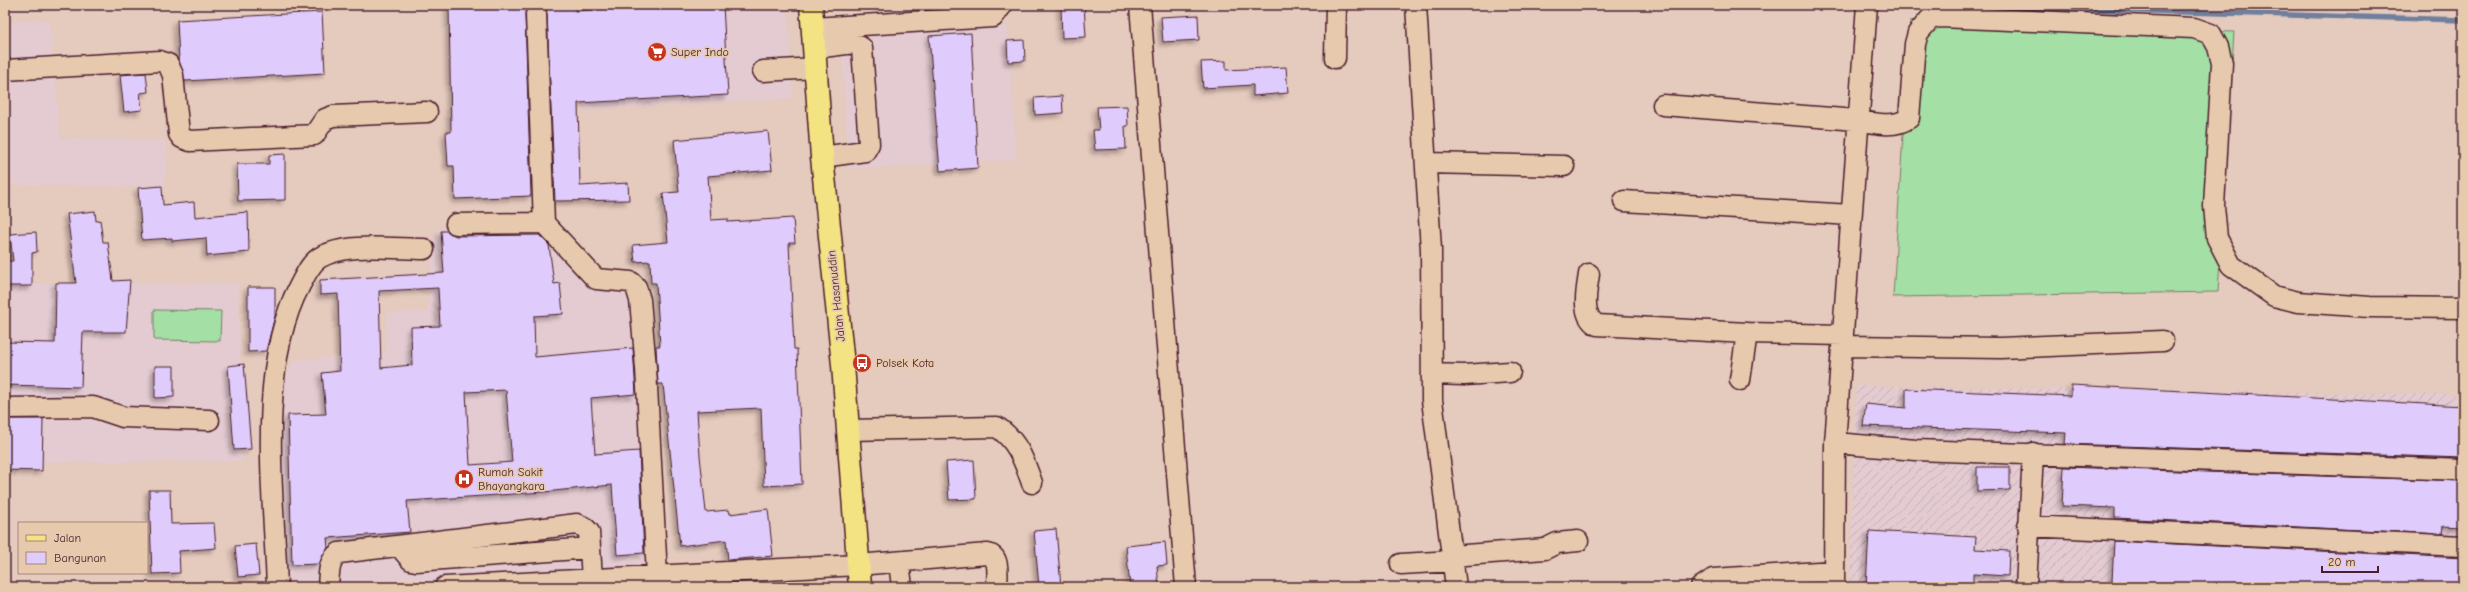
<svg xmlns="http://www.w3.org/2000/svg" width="2468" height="592" viewBox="0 0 2468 592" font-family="'Comic Neue',sans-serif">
<defs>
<pattern id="industrial-furrows" width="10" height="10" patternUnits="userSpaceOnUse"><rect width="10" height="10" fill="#e3cbd1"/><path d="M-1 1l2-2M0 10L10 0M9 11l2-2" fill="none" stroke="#c4aeb4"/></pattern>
<filter id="shadow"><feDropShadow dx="-3.5" dy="3.5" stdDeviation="2" flood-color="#0004"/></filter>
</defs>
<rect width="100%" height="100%" fill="#e5cabe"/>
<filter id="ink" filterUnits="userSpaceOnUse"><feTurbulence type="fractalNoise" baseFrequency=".025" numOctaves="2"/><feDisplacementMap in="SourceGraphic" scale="8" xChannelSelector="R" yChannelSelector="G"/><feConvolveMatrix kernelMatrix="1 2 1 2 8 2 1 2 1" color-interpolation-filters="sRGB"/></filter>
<g filter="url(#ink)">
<path fill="#e3cbd1" d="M576,5H787L793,98L583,110Z
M49,20L61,138L166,141L165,187L5,185V22Z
M1008,26L1016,160L849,169L841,35Z
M542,225L577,268L629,288L635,304L651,564L384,587H288L278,395L294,360L386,354L387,313L427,312L432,250L437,229Z
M5,283L238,284L243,461L5,462Z"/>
<path fill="url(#industrial-furrows)" d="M1856,386L2463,395V587H1850Z"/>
<path fill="#a4dfa5" stroke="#777f68" d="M1910,21L2234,32L2218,292L1893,297Z
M154,310L221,311L220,341L154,340Z"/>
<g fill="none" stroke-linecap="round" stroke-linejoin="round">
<path stroke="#707f9c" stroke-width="5.5" d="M1943,5L2463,20"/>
</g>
<path fill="#dfccfd" stroke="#4a1f2b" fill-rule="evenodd" filter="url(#shadow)" d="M449,5H529L525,14L531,196L455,199L454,166H448L446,132H451Z
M543,5H575V11L673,5H723L728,95L578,103L580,186L628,183L629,200L555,201L547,14Z
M1061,5H1084L1086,37L1062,38Z
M322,12L325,73L185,81L179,60L177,20Z
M1198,15L1199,40L1163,42L1161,17Z
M971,33L978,168L940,171L929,36Z
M1024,40L1025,61L1008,62L1007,41Z
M1226,61V70L1286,67L1288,93L1253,96V85L1203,88L1201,62Z
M146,73L148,92L140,93L142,110L124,112L120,75Z
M1062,96L1063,113L1035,115L1034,98Z
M1127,106L1128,126H1125L1126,149L1095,150L1093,130H1099L1097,107Z
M768,131L772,170L708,176L711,220L728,219V222L793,218L795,243H789L794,349H797L802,484L764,486L761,408L697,411L700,456L706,512L729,510L730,514L768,509L773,556L728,560L726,540L680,546L663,384H658L656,346H660L656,283H651L650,261L635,262L633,245L668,242L663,193L679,192L674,140Z
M285,154V200L238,201L237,164H269V155Z
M162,186L163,205L194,202L195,217L248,212L249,252L207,256L206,238L172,241V238L142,240L138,188Z
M95,211L96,221L100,220L103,242H108L113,281L130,280L126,332H83L81,387L5,385V342L55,343L56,283H76L67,214Z
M441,231H447L456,236L539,235L549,245L554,284L560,283L563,314L534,316L535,357L633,348L636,394L591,398L595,454L639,451L644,553L617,555L612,485L544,492L407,501L410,532L327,538L328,548L319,564L292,565L288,415L326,414L322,373L340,371L338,294L320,295V280L444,273ZM438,288L440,326L411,327L412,365L381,368L379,291ZM506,390L512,462L470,465L466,392Z
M36,232L37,252L32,253V286H5V261H13L10,234Z
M248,287H275V316L266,351L248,352Z
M244,364L251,449L234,450L228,366Z
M155,366H174V397L155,398Z
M2071,385L2463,406V458L2065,444L2066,433L1863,426L1866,404L1906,408V389L2071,396Z
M5,419H43L42,471L5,470Z
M974,460L976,499L949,500L946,462Z
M1977,467H2010V490L1977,491Z
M2064,467L2463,481V527L2443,526L2442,534L2115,518V508L2062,506Z
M149,490H170L171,524L214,523L216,548L179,551L180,573L152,574Z
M1056,529L1061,587H1039L1034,531Z
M1869,531L1976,537L1975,549L2009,551L2008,576L1973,574V587H1866Z
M2114,541L2463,558V587H2203L2112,582Z
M1165,542L1167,565L1157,566L1159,587H1130L1126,546Z
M256,544L259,575L238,577L235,546Z"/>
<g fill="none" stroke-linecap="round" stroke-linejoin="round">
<defs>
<path id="minor" d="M1140,5L1186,587
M1416,5L1431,250L1432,400L1456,587
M536,14L544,223L596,279L631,282L636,287L640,300L646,368L657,576
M813,28L993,17L1002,5
M815,48L854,43L862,48L869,144L865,151L822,157
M1335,58L1336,5
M5,70L160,61L168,64L173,75L179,134L182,138L190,141L314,135L325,119L333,116L427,112
M763,71L816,68
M1663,105L1857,120C1875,123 1893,129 1909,118L1915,44L1918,33L1930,19L1940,17L2194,28L2211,34L2218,47L2222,63L2214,206L2217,238L2231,265L2274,296L2298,302L2370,307L2463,308
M1426,163L1564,166
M1624,201L1851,215
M456,224L544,223
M1589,274C1587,290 1580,315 1597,325L1747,333
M1843,346L2001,348L2163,341
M1432,374L1464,375L1510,372
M1740,380L1747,333L1843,335
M5,408L93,407L123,417L209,420
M848,430L997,427C1018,441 1024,461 1032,483
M1835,443L1916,450L2463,470
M2028,526L2463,546
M399,546L411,560L416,561L590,548
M1452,556L1545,549L1557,543L1578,541
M899,562L902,587
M1401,564L1453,561
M277,587C274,496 256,367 300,285C305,276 310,264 319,258C345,242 394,249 424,249
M328,587C329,574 328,561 339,553L577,524L584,527L589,532L592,579
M445,587L858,565L987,554C1001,556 997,576 997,587
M1701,587L1713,579L1833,571
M1834,587L1835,443L1867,5
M2026,587L2033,453"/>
<path id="major" d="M811,5L822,157L843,365L860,587"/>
</defs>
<use href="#minor" stroke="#4a1f2b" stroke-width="23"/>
<use href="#major" stroke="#4a1f2b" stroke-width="25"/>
<use href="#minor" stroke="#e7caae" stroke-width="20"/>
<use href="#major" stroke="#f4e382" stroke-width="22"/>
</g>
</g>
<defs>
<symbol id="supermarket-disc" viewBox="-11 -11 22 22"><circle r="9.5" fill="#c8321e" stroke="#e7caae"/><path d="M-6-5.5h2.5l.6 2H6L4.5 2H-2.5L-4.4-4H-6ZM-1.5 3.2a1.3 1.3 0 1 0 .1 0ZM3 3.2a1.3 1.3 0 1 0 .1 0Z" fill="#fff"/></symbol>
<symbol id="bus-disc" viewBox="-11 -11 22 22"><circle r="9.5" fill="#c8321e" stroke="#e7caae"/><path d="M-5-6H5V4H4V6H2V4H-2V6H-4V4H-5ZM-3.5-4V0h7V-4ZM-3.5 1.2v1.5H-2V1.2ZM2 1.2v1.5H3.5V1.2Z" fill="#fff"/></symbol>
<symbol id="hospital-disc" viewBox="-11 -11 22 22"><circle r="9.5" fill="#c8321e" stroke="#e7caae"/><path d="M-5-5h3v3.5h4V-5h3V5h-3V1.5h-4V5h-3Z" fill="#fff"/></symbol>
</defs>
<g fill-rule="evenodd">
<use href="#supermarket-disc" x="646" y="41" width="22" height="22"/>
<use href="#bus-disc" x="851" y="352" width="22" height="22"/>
<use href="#hospital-disc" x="453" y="468" width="22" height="22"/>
</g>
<g text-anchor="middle" stroke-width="3.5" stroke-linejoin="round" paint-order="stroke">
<g font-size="12" fill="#4a1f2b" stroke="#e7caae" text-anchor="start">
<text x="671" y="56">Super Indo</text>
<text x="876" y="367">Polsek Kota</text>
<text x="478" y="476">Rumah Sakit<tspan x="478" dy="14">Bhayangkara</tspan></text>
</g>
<g font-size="12" fill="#4a1f2b" stroke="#e7caae">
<text transform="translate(836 296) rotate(-96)" y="4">Jalan Hasanuddin</text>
</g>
</g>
<rect width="2468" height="592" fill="none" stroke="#e7caae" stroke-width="20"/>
<rect x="10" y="10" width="2448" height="572" fill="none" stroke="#4a1f2b" stroke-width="1.5" filter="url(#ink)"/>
<rect x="18" y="522" width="130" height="52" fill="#e7caae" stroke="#a8867a"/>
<rect x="26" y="535" width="20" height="6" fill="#f4e382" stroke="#a8867a"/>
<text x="54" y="542" font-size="12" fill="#4a1f2b">Jalan</text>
<rect x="26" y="552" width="20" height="12" fill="#dfccfd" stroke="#a8867a"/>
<text x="54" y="562" font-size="12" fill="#4a1f2b">Bangunan</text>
<path d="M2322 566v6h56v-6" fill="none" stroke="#4a1f2b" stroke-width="2"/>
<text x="2328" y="566" font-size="12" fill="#4a1f2b" stroke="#e7caae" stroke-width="3" paint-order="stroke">20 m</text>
</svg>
